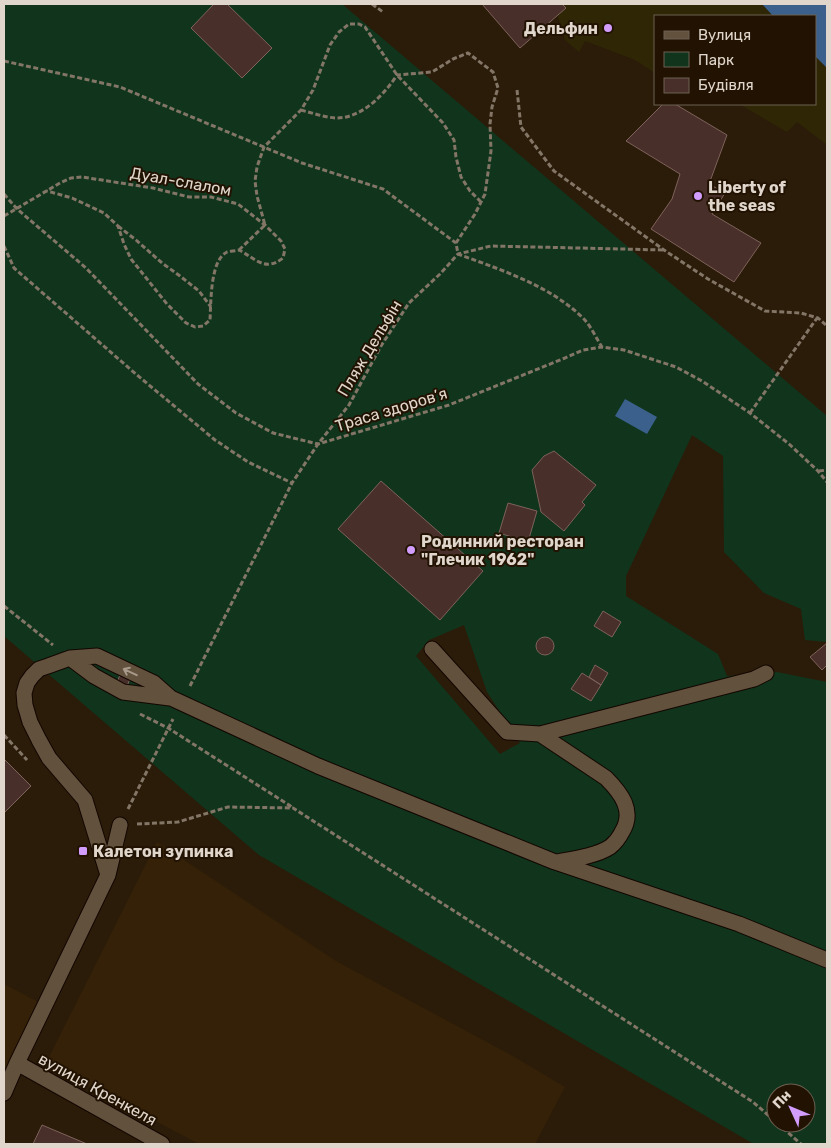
<svg xmlns="http://www.w3.org/2000/svg" width="831" height="1148" viewBox="0 0 831 1148" font-family="Rubik,sans-serif">
<rect width="100%" height="100%" fill="#2b1c09"/>
<path fill="#352108" d="M157,842L336,961L511,1055L565,1087L535,1144H199L46,1063Z
M4,984L40,1003L4,1083Z"/>
<path fill="#10351c" fill-rule="evenodd" d="M4,4H342L827,416V642L805,640L801,609L764,593L724,552L723,456L692,435L626,576V596L718,654L727,676L777,672L827,682V1144H755L752,1143L259,855L4,636ZM464,625L487,692L520,743L500,754L416,656L429,640ZM776,1093H806V1123H776Z"/>
<path fill="#2e2605" d="M554,4H762L773,16H655V73L635,60L585,41L579,52L565,40Z
M815,56L827,68V145L797,122L787,132L739,104H815Z"/>
<path fill="#3a608b" d="M762,4H827V68L815,56V16H773Z
M625,399L657,417L647,434L615,416Z"/>
<path fill="#482f29" stroke="#7e625b" d="M214,4H227L272,48L242,78L191,28Z
M482,4H562L566,8L520,48Z
M663,104H675L727,135L709,184L725,193L712,214L761,243L734,282L651,229L672,199L680,174L626,141Z
M554,451L596,485L582,502L585,505L564,531L541,512L532,470L544,456Z
M381,481L483,571L440,620L338,529Z
M508,503L537,511L528,542L499,533Z
M603,611L621,622L612,637L594,626Z
M536 646a9 9 0 1 1 18 0a9 9 0 1 1-18 0Z
M827,643V665L822,670L810,657Z
M595,665L608,673L601,685L589,677Z
M582,673L601,685L591,701L571,689Z
M120,675L130,679L127,686L117,682Z
M5,760L31,786L4,813V762Z
M42,1125L87,1144H33Z"/>
<g fill="none" stroke-linecap="round" stroke-linejoin="round">
<defs>
<path id="minor" d="M432,649L507,732L540,734L606,778C621,793 635,811 622,832C619,838 615,843 610,847C596,856 573,859 557,862
M70,658L94,676L123,692L170,698
M540,734L754,679L766,673
M108,875L85,800L49,758L39,740L30,722L25,705L24,693L27,683L32,676L39,669L48,666L70,658L97,656L154,683L171,698L318,766L555,862L739,924L827,960
M17,1063L162,1144
M4,1093L17,1063L108,875L120,825"/>
</defs>
<use href="#minor" stroke="#130600" stroke-width="17"/>
<path stroke="#837667" stroke-width="3" stroke-dasharray="5 2.5" stroke-linecap="butt" d="M372,4L383,12
M4,61L120,87L302,163L383,189L456,243L458,254C501,270 549,285 583,318C591,326 596,338 602,347
M517,90L521,127L554,171L664,250L708,279L765,311L801,313L818,318L827,326
M301,110C312,113 324,117 335,118C361,119 384,95 397,75L432,72L453,59L468,53L493,72L498,88L492,107L490,124L491,151L485,194L475,214L456,243
M4,194L17,209L86,268L198,384L236,413L273,433L318,444L449,405L565,358L583,350L602,347L624,350L676,367L702,381L750,413L789,444L818,471L827,482
M4,216L60,183L71,178L82,177L153,188L189,197H211L238,204L265,225L281,241L285,249L283,258C265,272 256,259 239,250C236,251 230,251 227,252C210,260 211,303 210,320L203,326L195,327L186,323L167,304L131,259L124,244L118,226L104,213L72,198L47,191
M118,226L136,240L162,263L180,276L199,291L211,307
M4,246L14,268L137,375L215,440L248,462L292,483
M239,250L265,225L257,196L255,181L257,167L264,147L301,110L313,90L330,45L339,32L349,24H359L365,27L397,75L443,123L454,140L456,157L461,177L470,191L481,202
M750,413L817,318
M819,471L827,470
M4,606L53,645
M190,686L292,483L318,444L349,405L381,346L409,303L440,274L458,254L491,246L664,250
M140,714L168,728L292,807
M4,735L27,760
M128,809L173,719
M137,824L178,822L228,807L293,808L753,1102L776,1122
M777,1123L801,1144"/>
<use href="#minor" stroke="#62513d" stroke-width="15"/>
</g>
<defs><path id="oneway-shaft" d="M-6 0H5M1.5-3L5.5 0L1.5 3" fill="none" stroke-width="1.6" stroke-linecap="round" stroke-linejoin="round" transform="scale(1.25)"/></defs>
<use stroke="#a79a8b" href="#oneway-shaft" transform="translate(130 672) rotate(-155)"/>
<g fill="#d29dfd" stroke="#211202" stroke-width="2">
<circle cx="608" cy="28" r="5"/>
<circle cx="698" cy="196" r="5"/>
<circle cx="411" cy="550" r="5"/>
<rect x="78" y="846" width="10" height="10" rx="2.5"/>
</g>
<g text-anchor="middle" stroke-width="4" stroke-linejoin="round" paint-order="stroke">
<g font-size="16" font-weight="bold" fill="#e0d6cb" stroke="#211202" text-anchor="start">
<text x="598" y="34" text-anchor="end">Дельфин</text>
<text x="708" y="193">Liberty of<tspan x="708" dy="18">the seas</tspan></text>
<text x="421" y="547">Родинний ресторан<tspan x="421" dy="18">"Глечик 1962"</tspan></text>
<text x="93" y="857">Калетон зупинка</text>
</g>
<g font-size="16" fill="#e0d6cb" stroke="#211202">
<text transform="translate(181 181) rotate(10)" y="6">Дуал-слалом</text>
<text transform="translate(369 348) rotate(-59)" y="6">Пляж Дельфін</text>
<text transform="translate(391 409) rotate(-17)" y="6">Траса здоров’я</text>
<text transform="translate(98 1089) rotate(29)" y="6">вулиця Кренкеля</text>
</g>
</g>
<rect width="831" height="1148" fill="none" stroke="#e0d6cb" stroke-width="10"/>
<rect x="654" y="15" width="162" height="90" fill="#211202" stroke="#6d6052"/>
<rect x="664" y="31" width="25" height="8" fill="#62513d" stroke="#6d6052"/>
<text x="698" y="40" font-size="15" fill="#e0d6cb">Вулиця</text>
<rect x="664" y="52" width="25" height="15" fill="#10351c" stroke="#6d6052"/>
<text x="698" y="65" font-size="15" fill="#e0d6cb">Парк</text>
<rect x="664" y="78" width="25" height="15" fill="#482f29" stroke="#6d6052"/>
<text x="698" y="90" font-size="15" fill="#e0d6cb">Будівля</text>
<g transform="translate(791 1108) rotate(314)"><circle r="24" fill="#211202" stroke="#6d6052"/>
<path d="M0-4L9 19L0 12L-9 19Z" fill="#d29dfd"/>
<text y="-8" font-size="14" font-weight="bold" text-anchor="middle" fill="#e0d6cb">Пн</text>
</g>
</svg>
